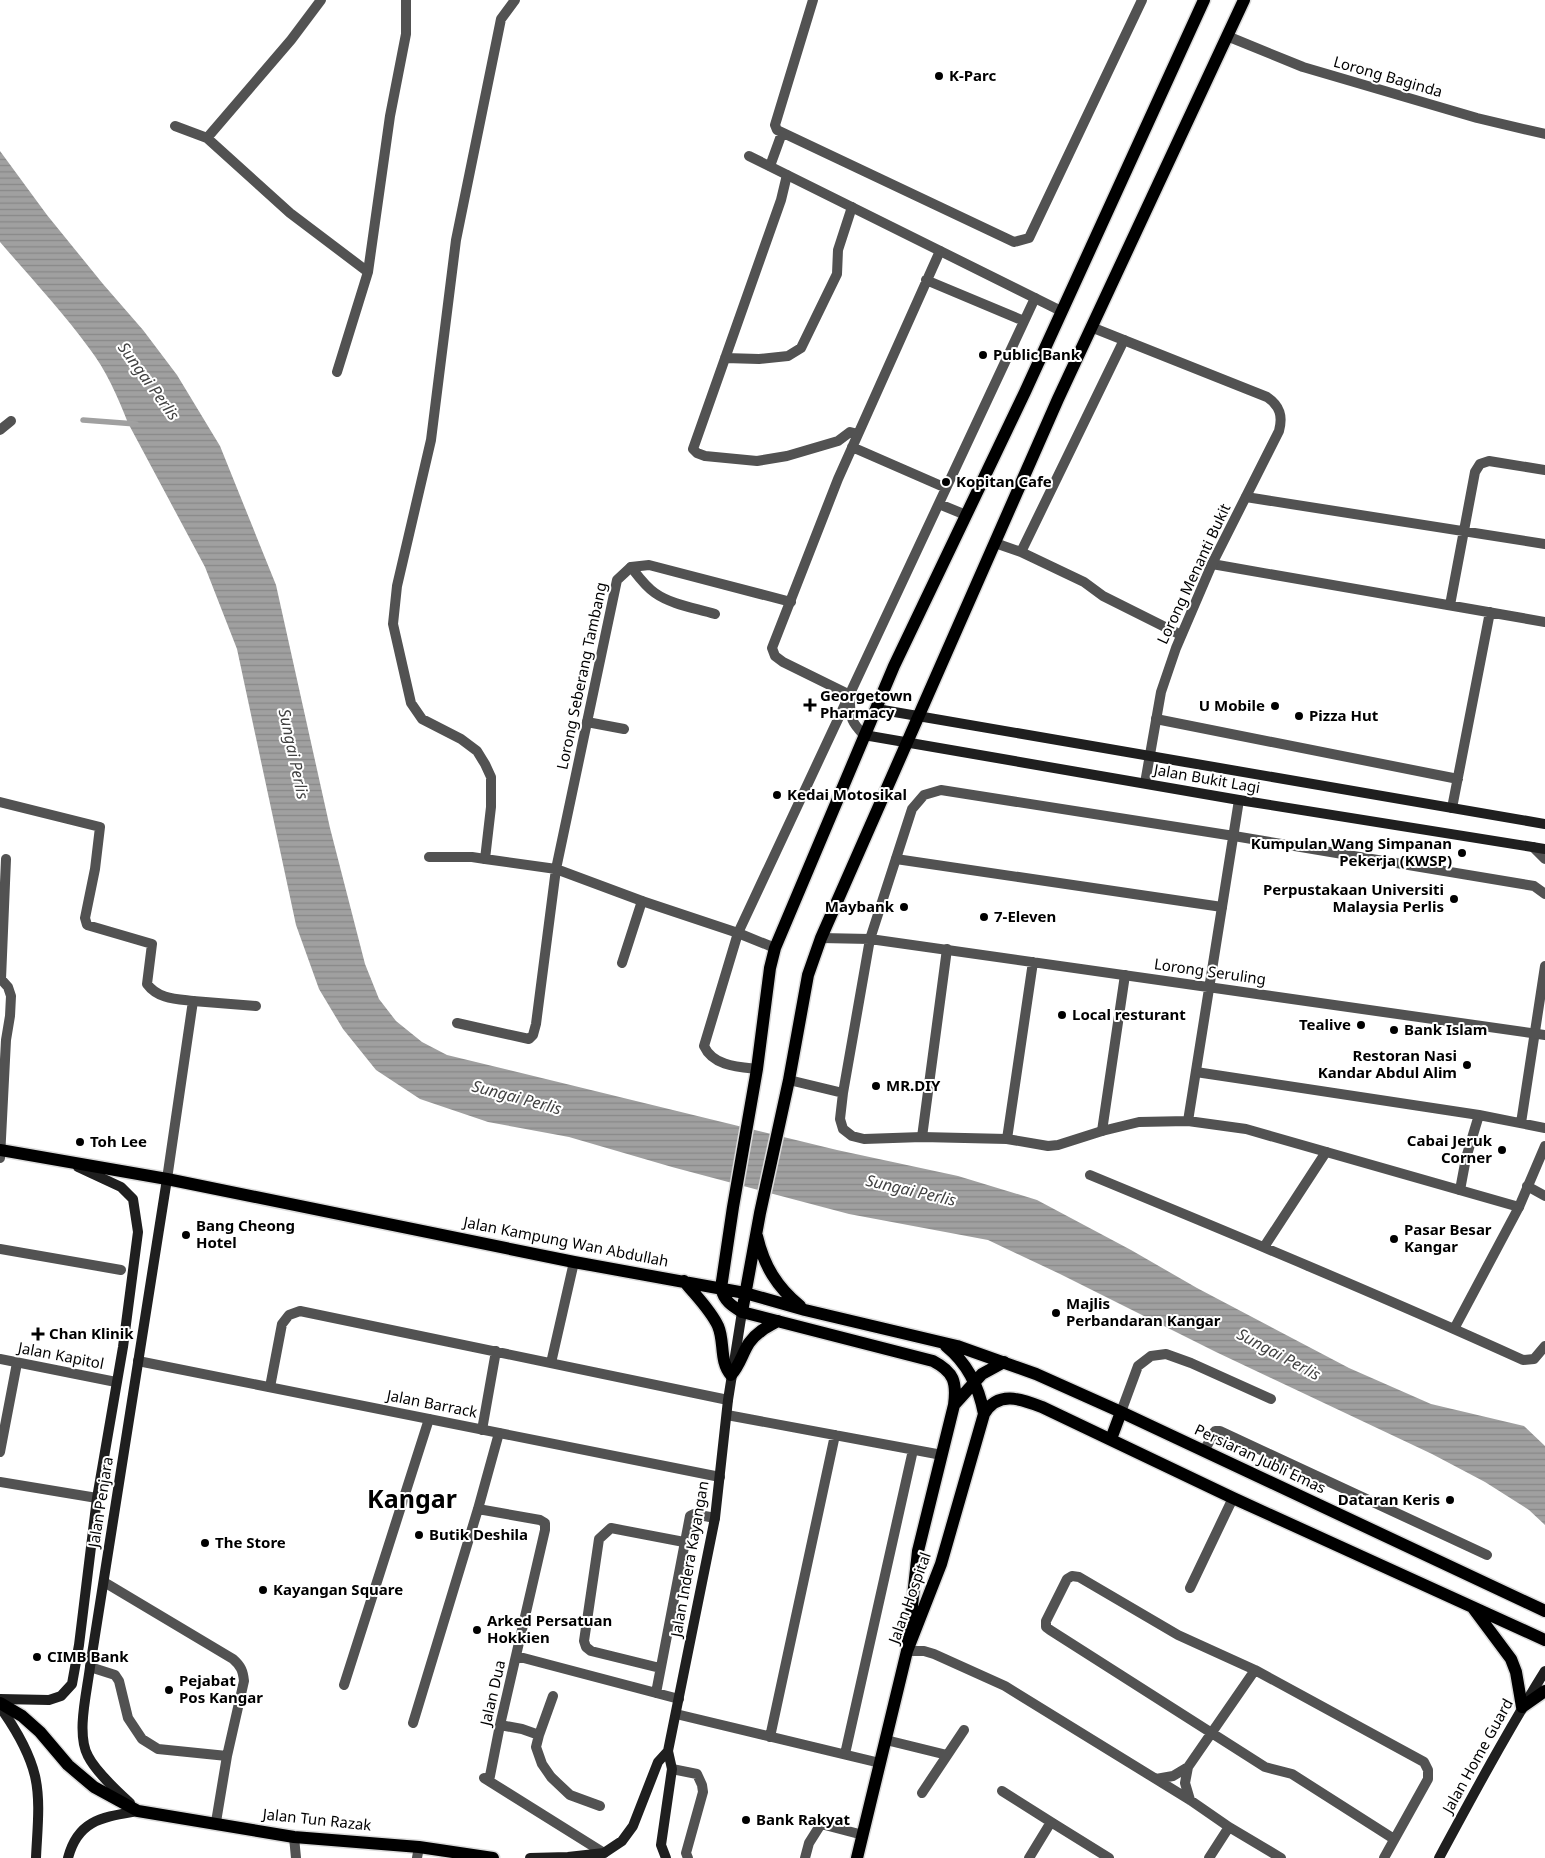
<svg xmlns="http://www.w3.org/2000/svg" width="1545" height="1858" viewBox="0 0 1545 1858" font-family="'Noto Sans',sans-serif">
<defs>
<pattern id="water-rules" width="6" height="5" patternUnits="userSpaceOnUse" patternTransform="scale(1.25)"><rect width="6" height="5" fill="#a0a0a0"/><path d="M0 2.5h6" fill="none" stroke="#888"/></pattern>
</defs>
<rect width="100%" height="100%" fill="#fff"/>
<path fill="url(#water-rules)" d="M0,151L47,215L103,284L143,330L177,375L220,446L276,585L330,828L365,964L379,999L396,1021L422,1042L447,1055L837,1150L958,1176L1037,1200L1131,1250L1197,1288L1349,1368L1431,1404L1524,1426L1545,1446V1525L1529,1510L1485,1482L1432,1454L1216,1352L1060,1274L988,1240L849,1214L672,1167L569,1137L488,1122L420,1099L376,1070L343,1029L319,989L296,925L237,649L205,567L128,423C118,397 106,370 89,348C62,311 30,277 0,242Z"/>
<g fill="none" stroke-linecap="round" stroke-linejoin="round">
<path stroke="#a0a0a0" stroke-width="5.5" d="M83,420L136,424"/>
<defs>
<path id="primary" d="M0,1150L167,1179L574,1262L745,1293L805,1310L957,1346L1036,1374L1121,1412L1545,1611
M757,1236C764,1266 777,1287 800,1306
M684,1281C695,1295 710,1309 718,1326C725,1342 719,1361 731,1375C740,1365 742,1354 749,1343C757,1332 767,1327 778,1321
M742,1312L760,1213L789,1080L808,975L821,938L1058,399L1244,0
M946,1346C967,1363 979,1387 984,1414
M954,1405L982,1374L1004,1362
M1111,1439L1121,1412
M1473,1608L1511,1659L1516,1672L1522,1707L1545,1691
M907,1651L918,1551L954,1405C957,1382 954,1372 933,1361L742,1312C732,1306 724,1301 721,1288L733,1207L757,1069L770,968L775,948L894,666L1025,392L1204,0
M0,1703L22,1716L40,1732L68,1765L94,1787L138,1811L294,1837L419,1847L493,1858
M857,1858L907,1651L941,1564L984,1414C998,1390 1021,1399 1042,1407L1233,1498L1545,1640"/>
</defs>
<use href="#primary" stroke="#dbdbdb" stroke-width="15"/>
<path stroke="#525252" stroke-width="10" d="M813,0L775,125L777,130L1014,242L1029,238L1142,0
M770,166L782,133
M787,175L781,200L693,449L697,453L705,456L757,461L787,456L838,441L850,432L858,434
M926,280L1024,321
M725,358L759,359L788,356L801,348L837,274L838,250L852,207
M0,430L11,421
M852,447L946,488
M1246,497L1545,544
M939,504L966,515
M995,543L1021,552L1084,582L1103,596L1181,635
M1021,552L1124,340
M1212,564L1545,622
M631,567C638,576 645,586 655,593C672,605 696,608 715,614
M1450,605L1475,472L1480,464L1489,461L1545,470
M850,695L783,662L775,656L772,648L838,479L940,251
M850,701C850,718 852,723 864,735
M1156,719L1458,779
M587,722L624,729
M1452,808L1490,612
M1234,836L1534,886L1545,894
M429,857H472L485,859
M896,859L1222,907
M622,963L642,901
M0,978L8,987L11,996L10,1016L6,1040L0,1158
M1,979L6,859
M193,1001L256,1006
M757,1069C738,1067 713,1066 704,1046L738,933L1035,298
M1196,1072L1479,1115L1545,1128
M1521,1123L1545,966
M1102,1131L1125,975
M922,1137L947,949
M1090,1175C1235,1235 1380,1295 1523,1360L1534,1359L1545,1346
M1527,1186L1545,1196
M1460,1190L1466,1158L1479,1115
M1264,1247L1326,1152
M0,1249L121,1270
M1454,1329L1519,1207
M551,1363L574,1262
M270,1387L282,1324L289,1315L300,1311L728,1400
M1121,1412L1138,1366L1151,1356L1166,1354L1191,1363L1271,1399
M727,1415L942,1455
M482,1430L496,1351
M1204,1451L1215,1431H1220L1487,1555
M0,1452L17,1363
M478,1509L540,1520L545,1523V1530L500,1725L489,1781
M104,1582L233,1659C241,1666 243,1671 244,1681L227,1756L216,1822
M1190,1588L1233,1498
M907,1651H924L934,1654L1005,1686L1190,1800L1229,1827L1281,1858
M516,1656L679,1699
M90,1667L115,1675L119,1681L128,1718L142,1739L158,1749L227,1756
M660,1668L591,1651L586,1647L584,1641L599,1539L611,1528L684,1542
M344,1685L429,1419
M656,1693L690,1516L694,1514L715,1518
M676,1714L880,1763
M413,1723L478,1509L499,1433
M500,1725L522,1729L539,1735L536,1747L542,1764L551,1777L570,1795L600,1806
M539,1735L553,1696
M770,1737L835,1435
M886,1740L947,1755
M845,1754L913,1450
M672,1769L697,1774L702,1785L703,1792L686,1853L688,1858
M484,1778L604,1853
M1156,1779L1173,1776L1188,1767
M1002,1791L1051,1822
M922,1793L964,1730
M1190,1800L1185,1783L1188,1767L1255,1670
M294,1837L296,1858
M417,1858L419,1847
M805,1858L809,1843L821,1824L863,1835
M1029,1858L1051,1822L1109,1858
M1209,1858L1229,1827
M1384,1858L1428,1779V1770L1424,1762L1255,1670L1178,1635L1079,1577L1072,1576L1067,1579L1046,1621V1627L1050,1630L1265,1767L1292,1774L1394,1839"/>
<path stroke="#525252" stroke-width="10" d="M515,0L501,19L456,240L431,440L397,586L393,624L411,703L422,719L461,739L477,751L485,764L491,777V807L485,859L556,869L642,901L738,933L775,948
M1227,36L1303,67L1477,118L1545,134
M175,126L207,138L290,213L368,272
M207,138L291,40L321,0
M749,156L1061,311
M1091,327L1267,397C1280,406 1283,416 1279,431L1212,564L1176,648L1161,692L1145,783
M337,372L368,272L390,116L406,34V0
M0,802L100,827L95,869L85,918L87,925L152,944L147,984C158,999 176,999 193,1001L167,1179
M1234,836L941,790L924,795L912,809L870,939L843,1093L840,1119L843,1129L852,1136L864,1139L922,1137L1007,1139L1048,1146L1058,1145L1102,1131L1139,1122L1188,1121L1246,1129L1519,1207L1545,1146
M1533,847L1545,859
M821,938L870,939L1545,1035
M457,1023L529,1039L533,1035L536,1024L556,869L617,580L631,567L649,565L791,602
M789,1080L843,1093
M1188,1121L1239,800
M1007,1139L1033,962
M0,1359L116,1382
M138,1361L720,1477
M0,1482L97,1498"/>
<path stroke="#1f1f1f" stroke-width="10" d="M877,709L1545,824
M864,735L1239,800L1545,849
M0,1699L49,1700L61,1696L72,1684L79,1645L97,1498L123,1347L138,1232L133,1199L121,1187L78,1167
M0,1707C15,1728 29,1751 35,1776C41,1802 37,1832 36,1858
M130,1803C117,1791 96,1772 88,1756C76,1734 87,1692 90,1667L167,1179
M68,1858C78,1819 104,1817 138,1811
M530,1858L568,1857L604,1853L622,1841L633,1826L658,1762L668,1751
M666,1858L661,1845L672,1769L668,1751L715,1518L728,1400L742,1312
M1439,1858C1473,1795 1507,1732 1545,1671"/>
<use href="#primary" stroke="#000" stroke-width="12"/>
</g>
<g fill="#000" stroke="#fff" stroke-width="2">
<circle cx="939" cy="76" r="5"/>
<circle cx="983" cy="355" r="5"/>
<circle cx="946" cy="482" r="5"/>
<path d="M807.5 697.5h5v5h5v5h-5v5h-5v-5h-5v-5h5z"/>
<circle cx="1275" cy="706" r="5"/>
<circle cx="1299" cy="716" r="5"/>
<circle cx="777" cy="795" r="5"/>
<circle cx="1462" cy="853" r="5"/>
<circle cx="1454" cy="899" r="5"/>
<circle cx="904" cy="907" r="5"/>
<circle cx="984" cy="917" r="5"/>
<circle cx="1062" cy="1015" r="5"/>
<circle cx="1361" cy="1025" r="5"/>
<circle cx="1394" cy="1030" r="5"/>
<circle cx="1467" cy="1065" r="5"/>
<circle cx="876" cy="1086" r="5"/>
<circle cx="80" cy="1142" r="5"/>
<circle cx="1502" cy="1150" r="5"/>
<circle cx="186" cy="1235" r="5"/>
<circle cx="1394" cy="1239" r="5"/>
<circle cx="1056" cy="1313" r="5"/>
<path d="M35.5 1326.5h5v5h5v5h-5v5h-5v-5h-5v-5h5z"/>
<circle cx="1450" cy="1500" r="5"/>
<circle cx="419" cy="1535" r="5"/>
<circle cx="205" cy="1543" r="5"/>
<circle cx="263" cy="1590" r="5"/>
<circle cx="477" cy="1630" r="5"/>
<circle cx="37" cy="1657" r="5"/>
<circle cx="169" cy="1690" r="5"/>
<circle cx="746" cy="1820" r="5"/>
</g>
<g text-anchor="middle" stroke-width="4" stroke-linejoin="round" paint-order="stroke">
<g font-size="15" font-weight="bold" fill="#000" stroke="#fff" text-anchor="start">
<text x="949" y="81">K-Parc</text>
<text x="993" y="360">Public Bank</text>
<text x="956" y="487">Kopitan Cafe</text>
<text x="820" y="701">Georgetown<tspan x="820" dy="17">Pharmacy</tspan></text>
<text x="1265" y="711" text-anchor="end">U Mobile</text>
<text x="1309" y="721">Pizza Hut</text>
<text x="787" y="800">Kedai Motosikal</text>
<text x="1452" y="849" text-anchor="end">Kumpulan Wang Simpanan<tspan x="1452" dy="17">Pekerja (KWSP)</tspan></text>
<text x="1444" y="895" text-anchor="end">Perpustakaan Universiti<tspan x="1444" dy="17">Malaysia Perlis</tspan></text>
<text x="894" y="912" text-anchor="end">Maybank</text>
<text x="994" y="922">7-Eleven</text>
<text x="1072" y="1020">Local resturant</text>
<text x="1351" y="1030" text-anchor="end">Tealive</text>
<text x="1404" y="1035">Bank Islam</text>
<text x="1457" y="1061" text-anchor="end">Restoran Nasi<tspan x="1457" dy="17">Kandar Abdul Alim</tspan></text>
<text x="886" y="1091">MR.DIY</text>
<text x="1492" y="1146" text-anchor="end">Cabai Jeruk<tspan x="1492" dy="17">Corner</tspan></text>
<text x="90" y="1147">Toh Lee</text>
<text x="196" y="1231">Bang Cheong<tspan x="196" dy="17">Hotel</tspan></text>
<text x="1404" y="1235">Pasar Besar<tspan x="1404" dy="17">Kangar</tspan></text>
<text x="1066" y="1309">Majlis<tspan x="1066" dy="17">Perbandaran Kangar</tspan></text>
<text x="49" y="1339">Chan Klinik</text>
<text x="1440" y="1505" text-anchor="end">Dataran Keris</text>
<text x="429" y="1540">Butik Deshila</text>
<text x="215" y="1548">The Store</text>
<text x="273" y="1595">Kayangan Square</text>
<text x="487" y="1626">Arked Persatuan<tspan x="487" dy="17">Hokkien</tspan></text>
<text x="47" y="1662">CIMB Bank</text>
<text x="179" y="1686">Pejabat<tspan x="179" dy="17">Pos Kangar</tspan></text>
<text x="756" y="1825">Bank Rakyat</text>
</g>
<g font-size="15" fill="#000" stroke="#fff">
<text transform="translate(1388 77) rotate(16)" y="5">Lorong Baginda</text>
<text transform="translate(1194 574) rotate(-65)" y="5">Lorong Menanti Bukit</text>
<text transform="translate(582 676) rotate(-78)" y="5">Lorong Seberang Tambang</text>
<text transform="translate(1207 779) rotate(10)" y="5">Jalan Bukit Lagi</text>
<text transform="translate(1210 972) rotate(8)" y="5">Lorong Seruling</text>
<text transform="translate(566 1242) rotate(11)" y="5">Jalan Kampung Wan Abdullah</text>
<text transform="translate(61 1356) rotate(11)" y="5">Jalan Kapitol</text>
<text transform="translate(432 1404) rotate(11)" y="5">Jalan Barrack</text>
<text transform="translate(1260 1459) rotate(25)" y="5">Persiaran Jubli Emas</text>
<text transform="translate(101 1502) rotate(-81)" y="5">Jalan Penjara</text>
<text transform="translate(690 1559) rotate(-80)" y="5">Jalan Indera Kayangan</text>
<text transform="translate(910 1598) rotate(-70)" y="5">Jalan Hospital</text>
<text transform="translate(493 1693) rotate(-77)" y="5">Jalan Dua</text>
<text transform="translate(1478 1756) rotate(-61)" y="5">Jalan Home Guard</text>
<text transform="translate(317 1820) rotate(6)" y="5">Jalan Tun Razak</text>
</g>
<g font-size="16" font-style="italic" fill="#414141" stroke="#fff">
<text transform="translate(149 381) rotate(54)" y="6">Sungai Perlis</text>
<text transform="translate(294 754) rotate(78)" y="6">Sungai Perlis</text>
<text transform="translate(517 1097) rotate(15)" y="6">Sungai Perlis</text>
<text transform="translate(911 1190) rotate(13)" y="6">Sungai Perlis</text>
<text transform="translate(1279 1354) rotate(28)" y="6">Sungai Perlis</text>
</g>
<g font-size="25" font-weight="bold" fill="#000" stroke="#fff">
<text x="412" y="1508">Kangar</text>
</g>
</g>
</svg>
